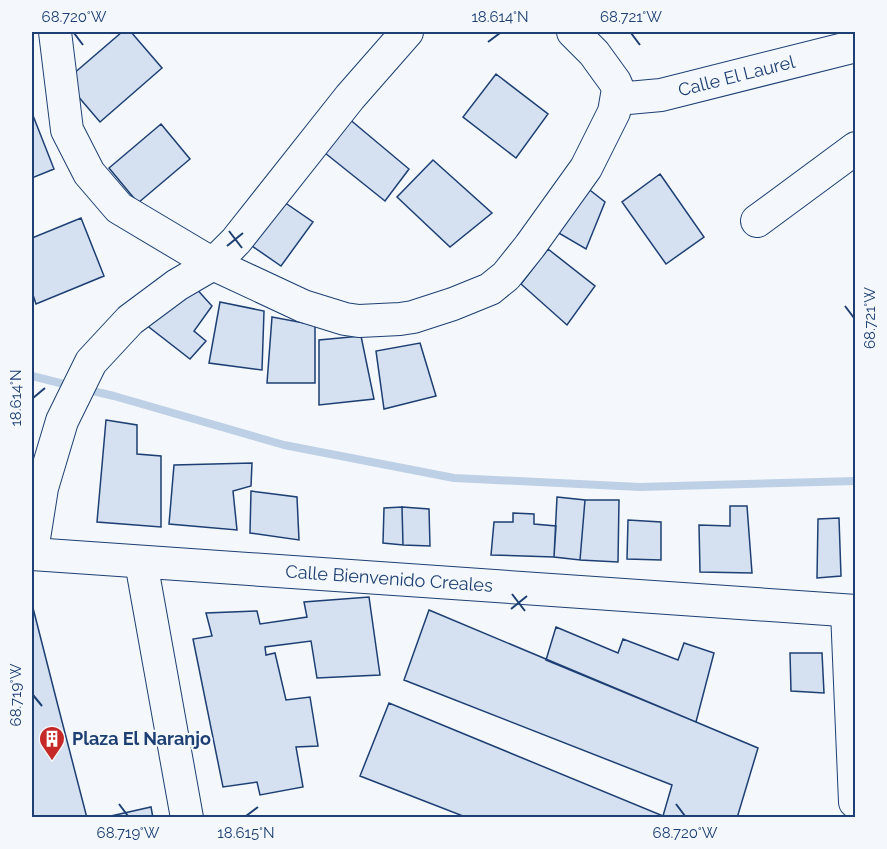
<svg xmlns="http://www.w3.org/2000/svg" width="887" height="849" viewBox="0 0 887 849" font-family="Raleway,sans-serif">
<rect width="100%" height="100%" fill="#f4f7fb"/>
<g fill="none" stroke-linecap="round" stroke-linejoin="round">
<path stroke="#bed0e5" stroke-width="8" d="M32,376L72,386
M84,389L114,396L284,445L454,478L640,487L856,481"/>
</g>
<path fill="#d5e0f0" stroke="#1d3f73" stroke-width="1.5" d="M122,32H131L162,68L100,122L65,81Z
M496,74L548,114L516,158L463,117Z
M32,113L54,169L32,178Z
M348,118L409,169L385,201L320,149Z
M161,124L190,159L138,203L109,168Z
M433,160L492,213L450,247L397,197Z
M660,174L704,237L666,264L622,202Z
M586,187L605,202L586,249L557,232Z
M284,202L313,222L281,266L252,246Z
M81,218L104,276L36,304L32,292V238Z
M548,249L595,286L567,325L521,284Z
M193,285L212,306L194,331L206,341L190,359L145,324Z
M220,302L264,311L262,370L209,363Z
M272,317L315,325V383H267Z
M361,336L374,399L319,405V340Z
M420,343L436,396L384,409L376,351Z
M106,420L137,425V454L161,456V527L97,522Z
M252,463L251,486L233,491L237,530L169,524L174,465Z
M251,491L297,497L299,540L250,533Z
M557,497L585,500L580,560L554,557Z
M585,500H619L618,562L580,560Z
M730,506H747L752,573L700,572L699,525L730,526Z
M402,507L403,545L383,543L384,508Z
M402,507L429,509L430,546L403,545Z
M513,513L534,514V524L556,526L554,557L491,555L494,522H513Z
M839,518L841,576L817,578L818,519Z
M628,520L661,522V560L627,559Z
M369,597L380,675L317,678L311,641L265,647L266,655L275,653L286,700L310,697L318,746L296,747L303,787L260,795L257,782L223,787L193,639L212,636L206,613L257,611L260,624L307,617L304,602Z
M32,604L58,706L87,818H32Z
M429,610L758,748L737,818H468L360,776L389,703L663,816L672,785L404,680Z
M556,627L618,653L623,639L678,660L684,643L714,653L696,722L546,660Z
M790,653H822L824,693L791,691Z
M151,807L153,818H102Z"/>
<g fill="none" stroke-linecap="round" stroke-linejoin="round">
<defs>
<g id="minor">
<path d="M55,32L67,130L89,173L119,208L213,264L303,306L345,319L359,321L400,319L413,317L453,304L490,289L506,276L530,246L586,168L614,112L618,89L615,82L594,53L573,32"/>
<path id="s1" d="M617,99L661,95L856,46"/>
<path d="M757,221L856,148"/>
<path d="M32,551L42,488L62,421L91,362L130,320L177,285L213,264L236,241L350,97L407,32"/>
<path id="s2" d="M32,554L856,611"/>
<path d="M141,562L187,818"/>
<path d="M847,611L855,802"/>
</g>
</defs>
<use href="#minor" stroke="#1d3f73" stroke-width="34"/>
<use href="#minor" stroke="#f4f7fb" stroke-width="32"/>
</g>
<path fill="none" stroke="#1d3f73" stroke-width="2" d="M74,33L83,45M631,33L640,45M488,42L500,33M229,231L242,248M227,246L243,233M845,306L854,318M33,398L45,388M512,594L525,611M511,609L527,596M33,695L42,706M119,804L128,816M676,804L685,816M246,816L258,807"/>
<defs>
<symbol id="building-pin" viewBox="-11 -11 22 30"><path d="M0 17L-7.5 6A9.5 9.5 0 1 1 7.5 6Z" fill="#c62828" stroke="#f4f7fb"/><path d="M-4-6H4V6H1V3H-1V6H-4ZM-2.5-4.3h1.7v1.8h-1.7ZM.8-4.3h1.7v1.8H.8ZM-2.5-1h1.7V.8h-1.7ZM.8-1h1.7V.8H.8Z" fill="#fff"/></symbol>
</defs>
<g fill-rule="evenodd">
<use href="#building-pin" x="37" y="724" width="30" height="40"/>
</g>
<g text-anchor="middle" stroke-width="4.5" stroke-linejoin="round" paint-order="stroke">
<g font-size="18" fill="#1d3f73" stroke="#f4f7fb">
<text dy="6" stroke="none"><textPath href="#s1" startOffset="122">Calle El Laurel</textPath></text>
<text dy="6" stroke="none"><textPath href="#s2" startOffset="358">Calle Bienvenido Creales</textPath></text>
</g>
<g font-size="18" font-weight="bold" fill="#1d3f73" stroke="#f4f7fb" text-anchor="start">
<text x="72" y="745">Plaza El Naranjo</text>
</g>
</g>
<rect width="887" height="849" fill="none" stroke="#f4f7fb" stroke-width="66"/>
<rect x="33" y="33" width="821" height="783" fill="none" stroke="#1d3f73" stroke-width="2"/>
<g font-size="15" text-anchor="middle" fill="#1d3f73">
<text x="74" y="22">68.720°W</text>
<text x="500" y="22">18.614°N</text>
<text x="631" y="22">68.721°W</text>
<text transform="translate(870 318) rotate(-90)" y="5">68.721°W</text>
<text transform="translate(16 398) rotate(-90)" y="5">18.614°N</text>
<text transform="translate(16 695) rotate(-90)" y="5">68.719°W</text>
<text x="128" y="838">68.719°W</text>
<text x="246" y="838">18.615°N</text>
<text x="685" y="838">68.720°W</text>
</g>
</svg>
